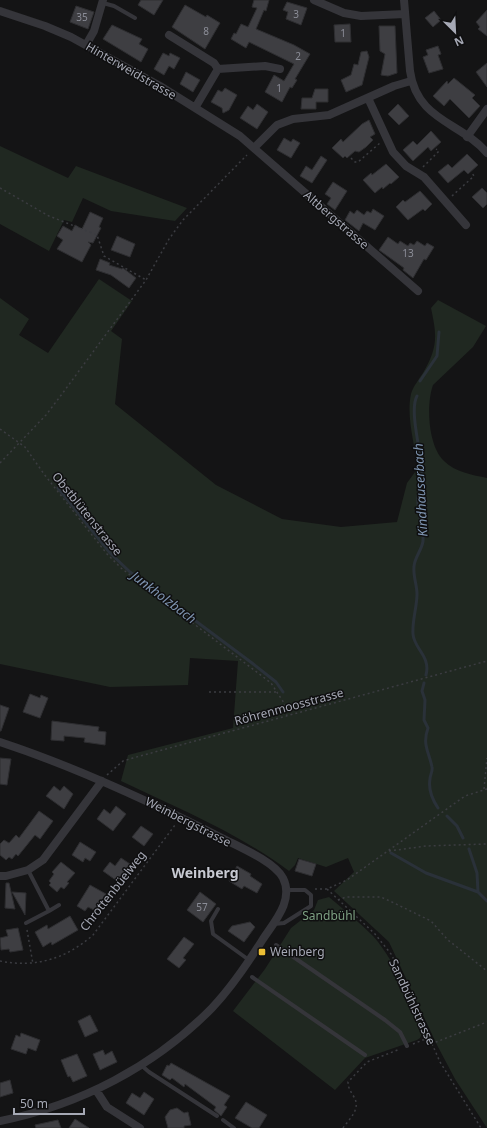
<svg xmlns="http://www.w3.org/2000/svg" width="487" height="1128" viewBox="0 0 487 1128" font-family="'Noto Sans',sans-serif">
<rect width="100%" height="100%" fill="#141415"/>
<path fill="#202821" d="M0,146L68,178L76,166L187,208L175,221L111,211L83,198L72,222L64,220L49,251L0,224Z
M99,279L132,301L111,331L122,339L115,404L216,485L282,519L341,527L397,522L407,483L418,468C415,446 406,417 411,394C413,387 419,379 423,373C438,347 437,336 431,308L438,300L486,326L473,347L433,385C426,405 428,446 444,461C455,472 473,475 487,478V1128L455,1079L437,1045L389,942L334,891L354,872L348,858L326,867L298,858L295,865L289,871C238,833 178,808 121,781L128,755L233,728L238,661L190,658L188,685L110,687L0,664V298L29,319L19,335L48,353Z
M329,897C344,910 359,922 373,936C392,957 415,1003 423,1031L420,1038L417,1040L365,1058L335,1090L233,1011L265,969L291,928L314,910L318,900Z"/>
<g fill="none" stroke-linecap="round" stroke-linejoin="round">
<path stroke="#2a3139" stroke-width="3" d="M420,381L437,356L439,332
M417,396C409,410 421,452 422,470C422,481 417,492 418,502C418,515 424,529 423,541C422,550 414,558 414,567C413,576 417,585 417,594C417,607 412,621 413,634C414,649 431,656 426,675
M58,488L110,553L130,572L252,663L276,682L283,692
M424,683L422,691L425,700L424,720L428,728C422,745 429,752 432,767C433,771 430,775 430,779C428,790 432,799 438,808
M447,816L457,826L463,838
M469,849L477,873L478,892
M391,853L426,873L478,892L487,901"/>
</g>
<path fill="#3e3e42" stroke="#2e2e31" d="M141,0H163L154,15L138,5Z
M254,0H269L266,11L264,10L256,29L294,45L310,54L295,79L297,80L292,88L290,87L282,102L265,92L274,75L284,81L294,64L249,42L246,48L231,39L234,33L236,34L241,24L248,27L257,8L252,7Z
M287,2L307,8L301,25L286,19L288,12L283,10Z
M185,5L206,17L207,15L220,23L205,49L172,27Z
M76,6L94,12L88,29L70,22Z
M487,10V36L478,29L480,27L476,22Z
M434,11L441,20L433,27L425,18Z
M350,24L351,42H335L334,25Z
M112,25L142,39L139,44L148,49L141,62L103,39Z
M379,26H395L397,73L388,76L381,75L385,54L380,51Z
M438,46L441,54L438,55L443,69L429,73L423,57L428,55L426,50Z
M367,51L369,57L362,85L346,92L341,80L351,75L354,64L358,65L361,52Z
M163,53L169,56L170,53L180,58L174,69L169,66L164,75L154,69Z
M487,63V87L476,72Z
M186,72L200,80L193,92L180,84Z
M454,78L475,95L472,98L480,106L469,118L450,99L444,106L433,96L447,81L448,84Z
M225,88L237,95L229,110L223,113L222,108L211,102L218,90L222,92Z
M315,89H328V102H316V109H301L302,98H312Z
M257,104L268,112L257,129L240,118L248,106L253,110Z
M398,104L409,116L399,125L388,114Z
M369,120L375,134L370,137L373,140L366,147L359,152L355,151L347,158L345,156L343,158L332,148L341,139L343,142L362,124Z
M431,131L441,142L431,151L428,147L413,161L403,150L413,141L417,145Z
M284,138L291,142L293,139L300,143L291,158L277,150Z
M467,154L478,165L468,174L464,170L448,183L438,172L448,164L452,168Z
M321,156L327,160L312,183L300,176L306,166L312,170Z
M386,164L399,177L391,184L390,183L383,189L382,187L375,193L363,180L371,173L372,175Z
M333,182L347,191L335,210L327,204L331,198L325,194Z
M482,188L487,193V204L483,208L472,197Z
M420,191L432,204L425,211L423,209L408,220L396,207L403,200L405,202Z
M373,209L384,216L375,230L363,223L359,231L345,220L350,211L354,214L357,210L364,215L367,211L371,213Z
M90,212L103,218L99,227L101,228L93,243L88,242L91,245L82,262L57,249L63,240L57,236L63,226L72,231L75,225L82,229Z
M117,236L135,244L130,257L111,250Z
M388,237L398,244L400,241L408,246L410,243L414,245L417,241L425,246L427,243L434,247L426,260L424,259L413,278L403,270L404,268L379,250Z
M100,259L110,263L109,265L122,269L123,268L136,278L129,288L111,275L96,270Z
M30,694L40,698L41,695L48,698L40,718L23,712Z
M0,705L9,708L1,731H0Z
M52,721L99,727L98,731L106,732L105,745L84,742L85,738L64,736V741L51,740Z
M0,758L11,759L7,785L0,784Z
M54,786L60,791L64,786L73,794L64,809L46,796Z
M116,806L126,814L113,831L97,819L104,809L110,814Z
M39,811L53,821L40,839L35,835L18,856L16,854L12,859L9,857L6,860L0,855V844L4,840L9,843L16,835L19,838Z
M141,826L153,834L144,846L132,837Z
M80,842L96,852L90,861L85,858L83,862L72,855Z
M121,858L130,864L117,881L103,871L110,862L115,866Z
M299,859L316,864L312,876L295,871Z
M61,862L75,873L67,882L69,883L64,889L61,887L57,892L49,885L51,883L49,881L54,874L52,872Z
M237,866L251,874L250,876L262,884L257,893L244,886L242,889L229,881Z
M6,883H9L15,909L5,908Z
M90,885L106,894L96,911L88,907L85,911L77,906Z
M12,892L26,893L25,915Z
M200,892L216,904L203,922L187,910Z
M70,916L78,930L52,945L51,942L43,947L35,932L47,925L48,929Z
M250,922L255,927L244,942L228,931L232,926Z
M18,928L23,950L10,952L9,949L1,950L0,938L8,936L6,930Z
M184,937L194,944L183,958L186,960L179,968L167,959Z
M90,1015L98,1031L85,1037L78,1021Z
M21,1033L40,1040L36,1051L28,1048L26,1054L11,1049L16,1035L20,1037Z
M103,1050L105,1055L112,1051L117,1062L100,1070L93,1054Z
M77,1054L87,1076L73,1082L70,1076L68,1077L61,1060Z
M171,1063L230,1096L224,1105L227,1107L221,1116L214,1110L216,1107L185,1084L184,1087L172,1078L170,1080L162,1075L167,1065L169,1066Z
M10,1080L13,1093L0,1097V1083Z
M144,1092L154,1099L144,1115L126,1103L132,1093L140,1098Z
M246,1102L267,1115L259,1128H252L235,1118Z
M177,1108L184,1113L188,1112L191,1125L184,1126V1128H168L165,1117L170,1110Z
M75,1119L89,1128H69Z
M58,1120L61,1128H36L35,1125Z"/>
<g fill="none" stroke-linecap="round" stroke-linejoin="round">
<path stroke="#3b3c41" stroke-width="1.5" stroke-dasharray="2 3" stroke-linecap="butt" d="M351,158L355,162H358L380,143
M423,167L439,151L436,149
M0,188L49,216L97,235L104,256L146,280
M452,196L474,176L472,173
M0,429L25,447L44,474L107,554L121,568L271,683L284,703L287,716
M0,463L46,415L62,394L146,280L169,239L183,220L247,155
M209,692H278
M107,775L123,761L133,758L487,661
M484,789L487,758
M389,851L426,846L487,844
M315,889H327L347,880L465,796L487,789
M327,889L375,934L391,954L402,975L440,1062L481,1128
M338,900L346,897H381L394,903L431,921L448,940L487,971
M27,930L33,964
M0,961C35,968 66,959 93,935L175,825
M413,1044L428,1038
M431,1044L487,1022
M343,1128C350,1118 361,1109 354,1097C351,1092 348,1088 348,1082L367,1062L400,1049"/>
<path stroke="#35353a" stroke-width="4" d="M103,3L114,6L135,18
M218,909L211,921L213,934L249,960
M49,911L59,905
M26,923L49,911L28,870
M274,924L284,923L311,906V895L305,890H287
M276,945L385,1020L400,1032L407,1046
M252,977L365,1055
M141,1065L149,1072L217,1116
M223,1120L234,1128"/>
<path stroke="#35353a" stroke-width="8" d="M314,0L344,13L361,16L405,14
M404,0L410,71C417,121 461,122 487,153
M0,11L45,26L71,37L160,86L240,136L418,291
M169,35L214,63L218,69
M86,45L94,31L103,0
M368,98L393,152L406,166L424,177L466,225
M195,108L218,69L265,66L280,69
M467,137L487,109
M254,148L277,125L293,119L329,115L394,86L411,81
M0,742C76,767 149,801 220,837C237,846 274,861 283,878C294,900 275,921 263,939C248,963 231,988 212,1008C155,1066 80,1105 0,1121
M0,876H6L28,870L43,860L102,781
M96,1090L107,1107L140,1128"/>
</g>
<rect fill="#ecbe35" stroke="#0f0f10" stroke-width="1.5" x="258" y="948" width="8" height="8" rx="2"/>
<g text-anchor="middle" stroke-width="3" stroke-linejoin="round" paint-order="stroke">
<g font-size="10" fill="#8c8e98">
<text x="296" y="18">3</text>
<text x="82" y="21">35</text>
<text x="206" y="35">8</text>
<text x="343" y="37">1</text>
<text x="298" y="60">2</text>
<text x="279" y="92">1</text>
<text x="408" y="257">13</text>
<text x="202" y="911">57</text>
</g>
<g font-size="12" fill="#a6a9b5" stroke="#0f0f10">
<text transform="translate(131 71) rotate(30)" y="4">Hinterweidstrasse</text>
<text transform="translate(336 220) rotate(41)" y="4">Altbergstrasse</text>
<text transform="translate(87 514) rotate(51)" y="4">Obstblütenstrasse</text>
<text transform="translate(289 707) rotate(-15)" y="4">Röhrenmoosstrasse</text>
<text transform="translate(188 822) rotate(27)" y="4">Weinbergstrasse</text>
<text transform="translate(113 891) rotate(-52)" y="4">Chrottenbüelweg</text>
<text transform="translate(412 1002) rotate(65)" y="4">Sandbühlstrasse</text>
</g>
<g font-size="12" fill="#7da082" stroke="#0f0f10">
<text x="329" y="920">Sandbühl</text>
</g>
<g font-size="12" fill="#a6a9b5" stroke="#0f0f10" text-anchor="start">
<text x="270" y="956">Weinberg</text>
</g>
<g font-size="13" font-style="italic" fill="#7e94b0" stroke="#0f0f10">
<text transform="translate(420 490) rotate(-93)" y="5">Kindhauserbach</text>
<text transform="translate(164 597) rotate(37)" y="5">Junkholzbach</text>
</g>
<g font-size="14" font-weight="bold" fill="#c7c9d1" stroke="#0f0f10">
<text x="205" y="878">Weinberg</text>
</g>
</g>
<g transform="translate(455 32) rotate(156)" stroke="#0f0f10" stroke-width="3" paint-order="stroke">
<path d="M0-3L7 15L0 10L-7 15Z" fill="#a6a9b5"/>
<text y="-6" font-size="11" font-weight="bold" text-anchor="middle" fill="#a6a9b5">N</text>
</g>
<path d="M14 1108v6h70v-6" fill="none" stroke="#a6a9b5" stroke-width="2"/>
<text x="20" y="1108" font-size="12" fill="#a6a9b5" stroke="#0f0f10" stroke-width="3" paint-order="stroke">50 m</text>
</svg>
